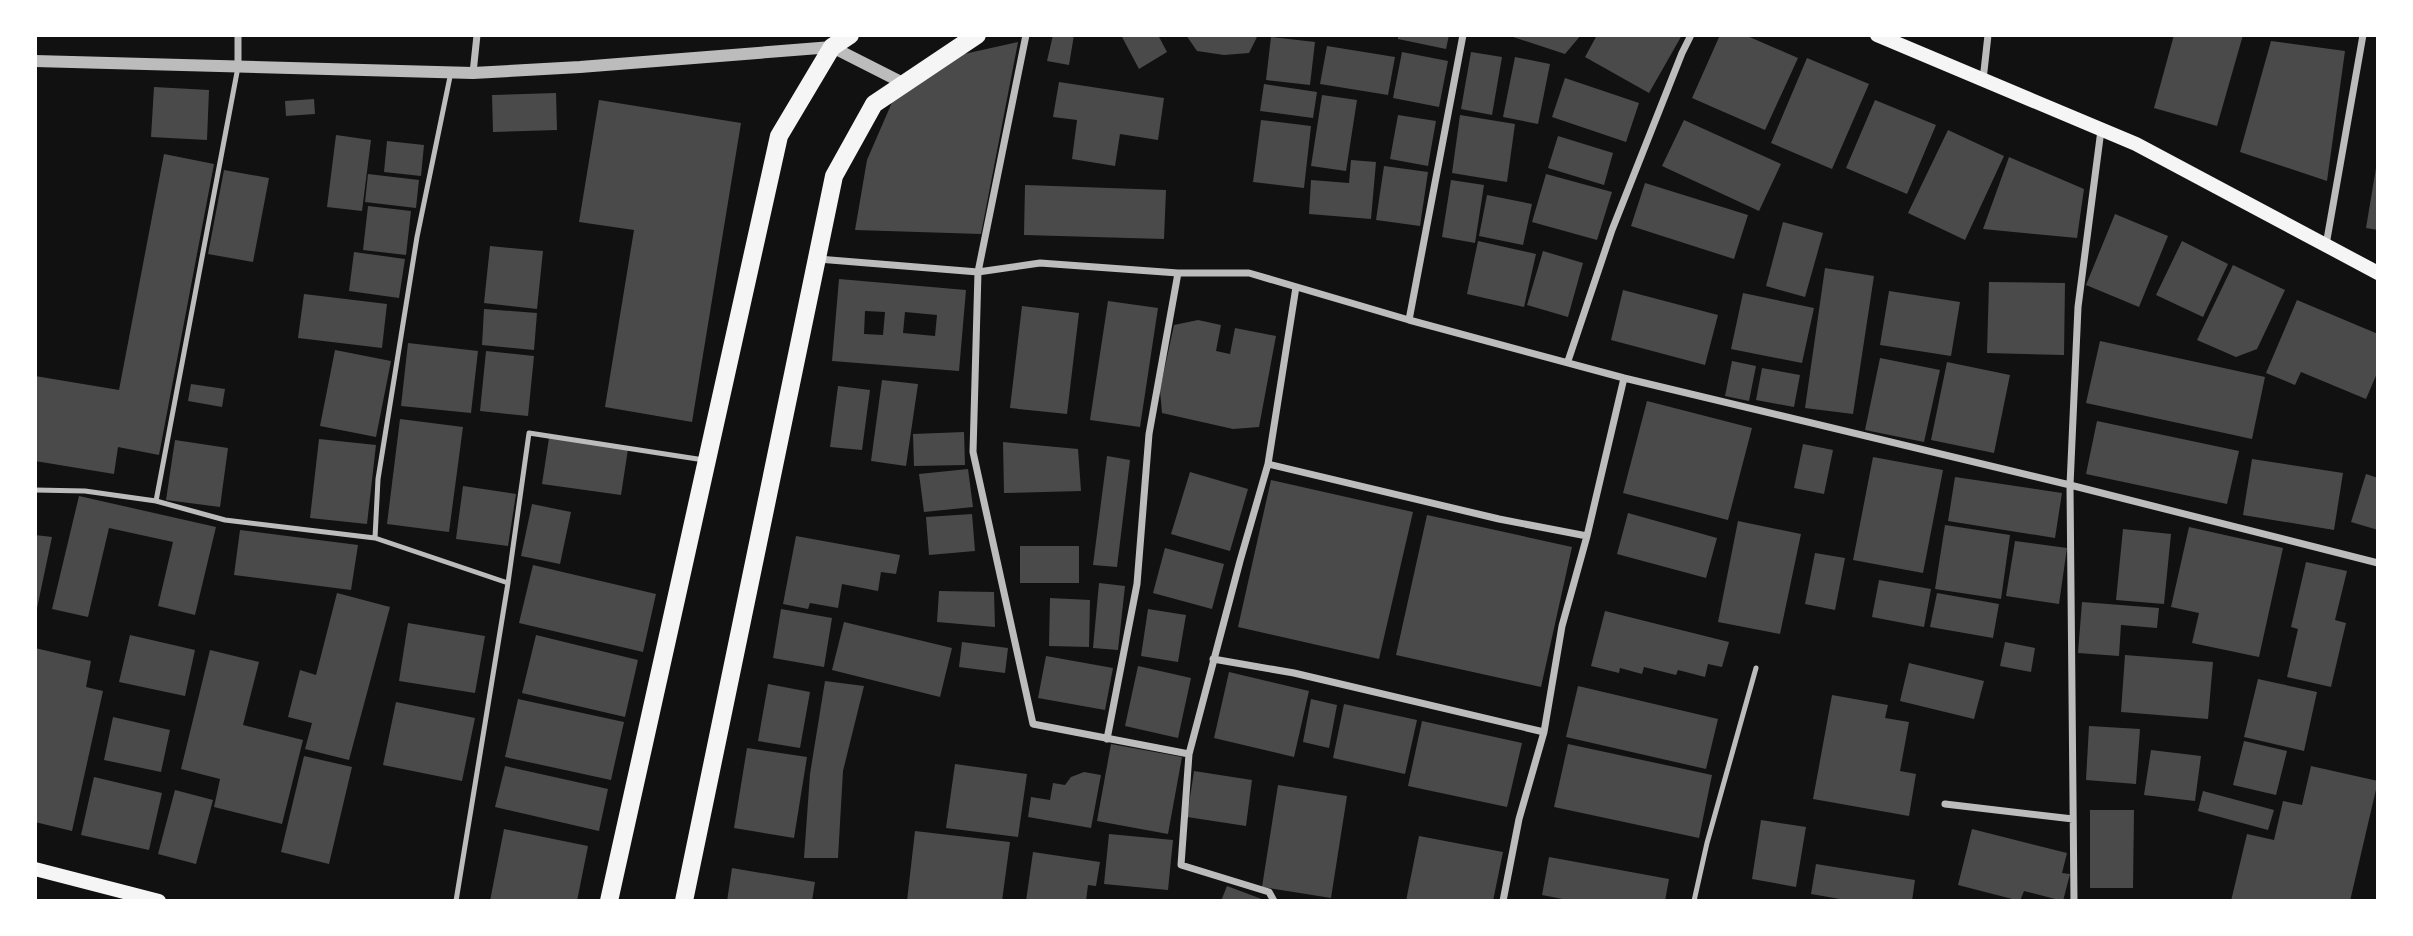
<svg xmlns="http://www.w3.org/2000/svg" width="2413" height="936" viewBox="0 0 2413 936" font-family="'Work Sans',sans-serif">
<rect width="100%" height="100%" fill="#111"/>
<path fill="#4a4a4a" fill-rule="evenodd" d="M1053,35H1074L1069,65L1047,61Z
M1121,35H1158L1167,52L1139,69Z
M1186,35H1258L1249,53L1224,55L1197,51Z
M1398,35H1449L1446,49L1398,39Z
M1507,35H1581L1565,54Z
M1597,35H1682L1649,93L1585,57Z
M1720,35H1745L1798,58L1765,130L1692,98Z
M2174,35H2243L2217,126L2154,108Z
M1271,37L1315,42L1310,85L1266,80Z
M2271,41L2345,51L2327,181L2240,152Z
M1018,42L981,234L855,230L867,160L893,100L955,56Z
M1327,46L1395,57L1388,95L1320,84Z
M1402,52L1448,61L1439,107L1393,98Z
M1471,52L1502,57L1492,115L1461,109Z
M1515,57L1550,64L1538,124L1503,117Z
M1807,58L1869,84L1832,169L1771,143Z
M1565,78L1639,103L1626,142L1552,117Z
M1059,82L1164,98L1158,140L1120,134L1115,166L1072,159L1077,120L1053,117Z
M1264,84L1317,92L1313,118L1260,111Z
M154,87L209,90L207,140L151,137Z
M556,93L557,130L493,132L492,95Z
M1322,95L1357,100L1346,171L1311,166Z
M314,99L315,114L286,116L285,101Z
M599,100L741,123L692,422L605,407L634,230L579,222Z
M1875,100L1936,125L1907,194L1846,168Z
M1398,115L1436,121L1428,166L1390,159Z
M1460,115L1515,124L1507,182L1452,173Z
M1261,120L1311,126L1304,188L1253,182Z
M1684,120L1781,164L1759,211L1662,166Z
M1948,130L2004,156L1965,240L1908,213Z
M336,135L371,140L362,211L327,207Z
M1558,136L1613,153L1604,185L1548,168Z
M387,141L424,145L421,176L384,172Z
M164,154L214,164L159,455L118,447L114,474L35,461V376L119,390Z
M2009,157L2084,189L2077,238L1983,229Z
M1351,160L1376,162L1371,219L1309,214L1311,180L1349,183Z
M2377,162H2378V230L2366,228Z
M1384,166L1428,172L1420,226L1376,220Z
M224,170L269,178L253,262L208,254Z
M368,174L419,180L416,208L365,202Z
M1546,174L1612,192L1597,240L1532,222Z
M1451,180L1484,185L1475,243L1442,237Z
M1645,183L1748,215L1734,259L1631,226Z
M1025,185L1166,190L1164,239L1024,235Z
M1487,195L1532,204L1523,245L1479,236Z
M368,206L411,211L406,255L363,250Z
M2115,214L2168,236L2139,307L2086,285Z
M1783,222L1823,233L1805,297L1766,286Z
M1478,241L1536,254L1524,307L1467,294Z
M2182,241L2228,264L2203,317L2156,295Z
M490,246L543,251L537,309L484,303Z
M1543,251L1583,263L1568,317L1527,305Z
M354,252L405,259L399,298L349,291Z
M2233,265L2285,290L2257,349L2236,357L2197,340Z
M1825,268L1874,276L1853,414L1805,408Z
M839,279L966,290L959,371L832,361ZM865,311L885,312L883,335L864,334ZM905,312L937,315L935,336L903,333Z
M1989,282L2065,283L2064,355L1987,353Z
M1623,290L1718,315L1705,365L1611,340Z
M1889,291L1960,302L1951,356L1880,345Z
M1743,293L1814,308L1802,363L1731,349Z
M304,294L387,304L382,348L298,338Z
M2297,300L2378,334V371L2366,399L2301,372L2295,385L2266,373Z
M1108,301L1158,308L1140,427L1090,420Z
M1022,306L1079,313L1067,414L1010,408Z
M484,309L537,313L534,350L482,345Z
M1198,320L1221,325L1216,351L1230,354L1235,328L1276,336L1259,427L1233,429L1162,413L1160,390L1174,325Z
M2100,341L2265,377L2252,439L2086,403Z
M408,343L478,351L471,413L401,406Z
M335,350L391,361L376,437L320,426Z
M486,351L534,356L528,416L480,411Z
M1880,358L1940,370L1924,442L1865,430Z
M1732,361L1756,366L1749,401L1725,396Z
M1947,362L2010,375L1994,453L1931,440Z
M1762,368L1800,375L1794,407L1756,400Z
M882,380L918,384L906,466L871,461Z
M191,384L225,389L222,407L188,401Z
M838,386L870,390L862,450L830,447Z
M1647,401L1752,428L1728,520L1623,493Z
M400,419L463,427L449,532L387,524Z
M2097,421L2239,451L2227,504L2086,474Z
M964,432L965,465L914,466L913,434Z
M549,438L628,449L621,495L542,484Z
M319,439L376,445L367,524L310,518Z
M175,440L228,448L220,507L166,500Z
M1003,442L1078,449L1081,491L1004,493Z
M1803,444L1833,450L1824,494L1794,488Z
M1107,456L1130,460L1117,567L1093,565Z
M1873,457L1943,470L1923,573L1853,560Z
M2252,459L2343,473L2334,530L2243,515Z
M968,469L973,507L924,512L919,474Z
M1190,472L1248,489L1230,551L1171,534Z
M2366,474L2378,478V530L2351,522Z
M1955,477L2062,493L2055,538L1948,521Z
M1271,480L1413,512L1379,659L1238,627Z
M463,486L516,494L508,546L456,539Z
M79,496L216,527L195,615L158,606L173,542L109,528L88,617L52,609Z
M532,504L571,512L560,564L521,556Z
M1628,513L1717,538L1706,578L1617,554Z
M972,514L975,551L929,555L926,517Z
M1427,515L1572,547L1541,687L1396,655Z
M1738,521L1801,534L1780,634L1718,622Z
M1945,525L2010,535L2001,599L1935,589Z
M2189,527L2283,548L2259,657L2192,643L2199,613L2171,607Z
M2123,529L2171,534L2164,604L2116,600Z
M240,530L358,545L351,590L234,575Z
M35,535L52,537L36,613L35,612Z
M796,536L900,555L896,574L881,572L878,591L842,584L838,608L810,603L808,609L783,604Z
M2015,541L2067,548L2059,604L2006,596Z
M1020,546H1079V583H1020Z
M1165,548L1224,564L1212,609L1153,593Z
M1815,553L1845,558L1835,610L1805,604Z
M2306,562L2347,571L2335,620L2346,623L2331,687L2287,677L2298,629L2291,627Z
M533,565L656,594L643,652L519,623Z
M1879,580L1931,589L1924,627L1872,617Z
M1099,583L1125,586L1118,650L1093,648Z
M939,591L994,592L995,627L937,622Z
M337,593L390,607L349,760L305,749L312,723L288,717L300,670L316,675Z
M1937,593L1999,604L1993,638L1930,627Z
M1050,598L1090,600L1089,647L1049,646Z
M2082,602L2159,608L2157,628L2121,625L2119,656L2078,653Z
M781,609L832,618L824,667L773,658Z
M1148,609L1186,615L1178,662L1141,656Z
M1605,611L1729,642L1722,667L1708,664L1705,677L1678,670L1676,675L1644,667L1642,674L1620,668L1619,673L1591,666Z
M844,622L952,648L940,697L832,670Z
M408,623L485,636L475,693L399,681Z
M130,635L195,650L185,696L119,682Z
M536,635L638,660L625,717L522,693Z
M962,642L1008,648L1005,673L959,667Z
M2005,642L2035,648L2031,672L2000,666Z
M35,648L91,661L86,687L103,691L72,831L35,822Z
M210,650L259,662L243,725L303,740L282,824L214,807L220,779L181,769Z
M2125,655L2213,662L2208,719L2121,712Z
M1046,656L1113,668L1105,710L1038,698Z
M1909,663L1984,681L1974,719L1900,701Z
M1138,666L1191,678L1178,738L1125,726Z
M1229,672L1309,691L1294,757L1214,738Z
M2258,679L2317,692L2304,751L2244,737Z
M825,681L864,686L843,771L838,858H804L810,774Z
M768,684L810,692L800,748L758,741Z
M1578,686L1718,719L1706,769L1566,737Z
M1832,695L1888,705L1885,718L1909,722L1900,771L1916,774L1909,816L1813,799Z
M518,699L624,722L611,780L505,757Z
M1311,699L1337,705L1329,748L1303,742Z
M396,702L475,718L462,781L383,765Z
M1344,704L1417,720L1405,774L1333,758Z
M113,717L170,730L161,772L104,760Z
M1422,721L1522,743L1507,807L1408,786Z
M2089,726L2140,729L2136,784L2086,780Z
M2244,741L2287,751L2276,795L2233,785Z
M1111,744L1182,757L1168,834L1097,821Z
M1568,744L1712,775L1699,838L1554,807Z
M747,748L807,757L794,838L734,828Z
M2151,750L2201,756L2195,801L2144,795Z
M304,756L352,767L329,864L281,852Z
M955,764L1027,774L1018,837L946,828Z
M505,766L608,789L599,831L495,807Z
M2311,766L2378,781L2350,901H2231L2247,834L2274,840L2283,801L2302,805Z
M1194,771L1252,780L1246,826L1187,817Z
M1084,772L1101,775L1091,828L1028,817L1031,797L1050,800L1053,783L1065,785L1071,777Z
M94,777L162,793L149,850L81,835Z
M1278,785L1347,796L1331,898L1262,887Z
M175,790L213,800L196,864L158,854Z
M2203,791L2274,810L2268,830L2198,811Z
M2090,810H2134L2133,888H2090Z
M1761,820L1806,827L1796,887L1752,879Z
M504,829L588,846L577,901H490Z
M1972,829L2067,853L2062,873L2070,874L2063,901L2024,891L2020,901L1958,885Z
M915,831L1010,842L1002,901H907Z
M1109,834L1173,840L1168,890L1104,884Z
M1419,836L1503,852L1493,901H1406Z
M1033,852L1100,862L1096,886L1088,885L1086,901H1026Z
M1549,857L1669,879L1665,901H1573L1542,895Z
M1816,864L1915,880L1912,901H1839L1840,899L1811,894Z
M732,868L815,882L812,901H727Z
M1227,886L1267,901H1221Z"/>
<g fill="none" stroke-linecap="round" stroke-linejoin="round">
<path stroke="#bcbcbc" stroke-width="5" d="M35,490L85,491L156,501L225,520L375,538L508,583
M156,501L238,67
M375,538L378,479L417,237L451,72
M456,901L508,583L529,433L704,460
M1694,901L1707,843L1756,668"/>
<path stroke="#bcbcbc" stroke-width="7" d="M238,35V67
M1026,35L978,272L973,452L1033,724L1189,754
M473,73L477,35
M1983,80L1988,35
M2326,245L2363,35
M818,259L978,272L1040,263L1178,273H1249L1409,320L1624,378L2070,485L2378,563
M1409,320L1463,35
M1568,361L1612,230L1682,53L1691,35
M1268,464L1499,519L1587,536
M1213,659L1294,673L1544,732
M1107,739L1137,584L1149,434L1178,273
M1945,804L2073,819
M1274,901L1269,892L1181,865L1189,754L1240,561L1268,464L1296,287
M1503,901L1519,819L1544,732L1562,626L1587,536L1624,378
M2074,901L2070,485L2078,307L2101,130"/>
<path stroke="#bcbcbc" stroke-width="12" d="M35,61L473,73L580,67L832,47L903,83"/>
<path stroke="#f5f5f5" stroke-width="14" d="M1877,35L2136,144L2378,273
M35,869L159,901"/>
<path stroke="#f5f5f5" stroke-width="18" d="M609,901L779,136L832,47L850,35
M684,901L834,176L874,104L977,35"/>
</g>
<rect width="2413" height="936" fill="none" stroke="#ffffff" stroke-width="74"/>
</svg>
